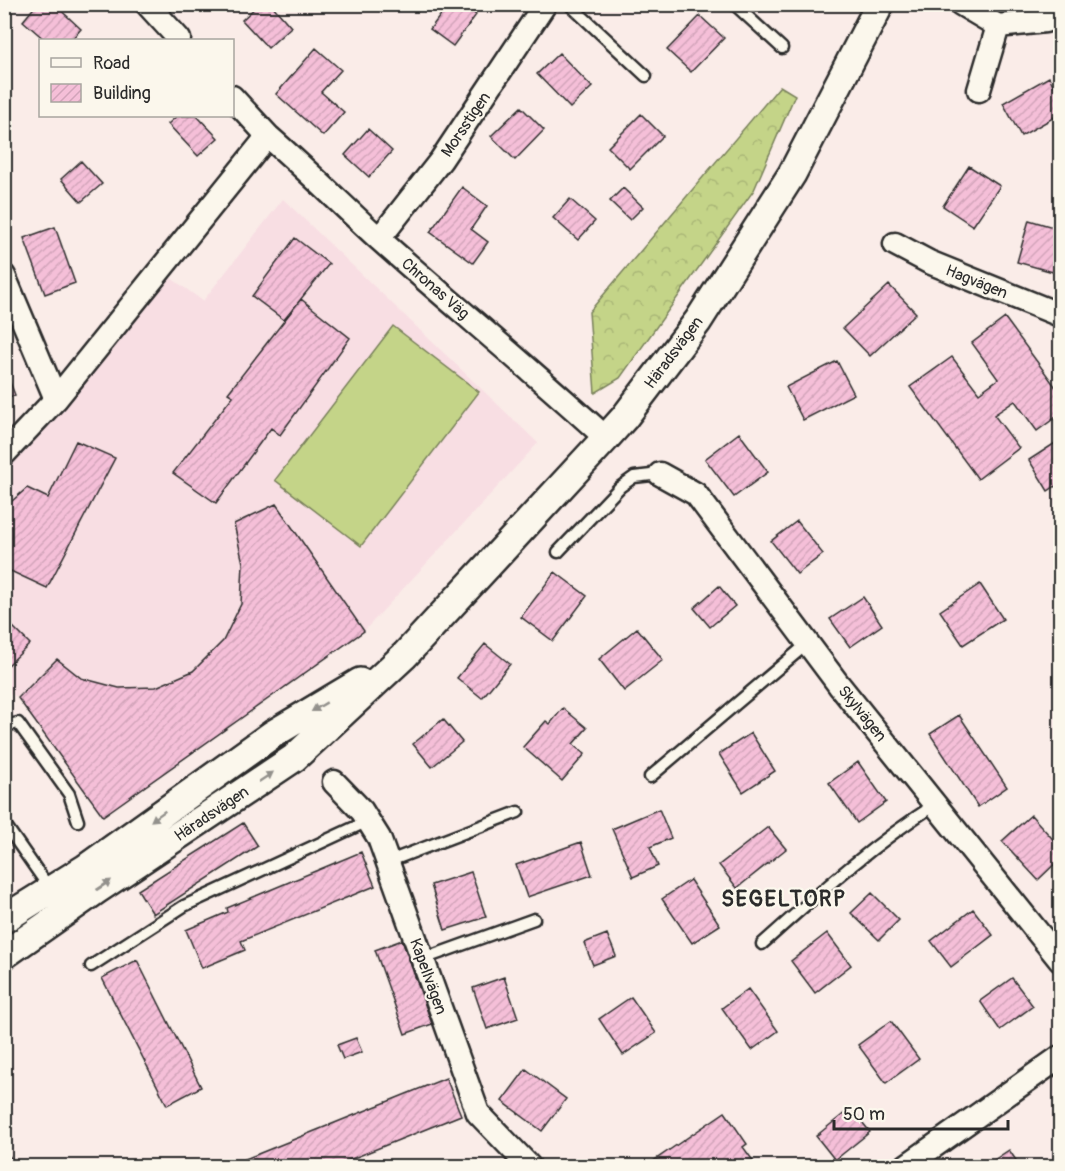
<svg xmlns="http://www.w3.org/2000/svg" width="1065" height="1171" viewBox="0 0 1065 1171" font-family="Pangolin,sans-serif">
<defs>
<pattern id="forest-crowns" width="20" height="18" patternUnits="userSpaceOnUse" patternTransform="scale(1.5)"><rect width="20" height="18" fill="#c4d488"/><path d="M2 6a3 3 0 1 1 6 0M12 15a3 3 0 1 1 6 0" fill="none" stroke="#a9b676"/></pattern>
<pattern id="building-hatch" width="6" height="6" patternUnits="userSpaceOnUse" patternTransform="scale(1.5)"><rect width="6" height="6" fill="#f5bfd8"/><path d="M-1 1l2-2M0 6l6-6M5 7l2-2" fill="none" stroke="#d2a4ba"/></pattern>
</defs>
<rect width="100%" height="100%" fill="#faece8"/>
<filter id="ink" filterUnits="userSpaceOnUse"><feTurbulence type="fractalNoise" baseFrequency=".0167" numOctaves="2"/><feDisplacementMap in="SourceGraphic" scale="12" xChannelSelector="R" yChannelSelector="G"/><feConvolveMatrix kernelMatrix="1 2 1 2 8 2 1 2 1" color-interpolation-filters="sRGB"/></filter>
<g filter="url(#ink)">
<path fill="#f8dee3" d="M283,199L538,443L364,631L103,816L19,698L5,691L4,469L28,446L66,402L164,273L203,301Z"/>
<path fill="url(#forest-crowns)" stroke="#78805a" stroke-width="1.5" d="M780,86L795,95L754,190L620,378L595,393L589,312Z"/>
<path fill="#c4d488" stroke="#78805a" stroke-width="1.5" d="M393,326L479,392L361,546L275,480Z"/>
<path fill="url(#building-hatch)" stroke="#2b2b2b" stroke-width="1.5" d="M37,4H54L81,29L71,40H45L23,21Z
M259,4H271L291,27L268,48L242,20Z
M449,4H462L476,15L453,46L430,29Z
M700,16L724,38L691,72L667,50Z
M316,48L341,70L321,92L344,112L323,136L276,94Z
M559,53L592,87L570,108L537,74Z
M1049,77L1060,97V114L1021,136L1003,103Z
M521,107L544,130L515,160L491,136Z
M641,114L663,136L630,169L608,147Z
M177,116H197L218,138L198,156L168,124Z
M368,129L392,151L369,177L345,155Z
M1060,156V171L1054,160Z
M81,161L102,184L81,202L61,179Z
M969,166L1000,186L973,226L943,206Z
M462,187L487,206L471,229L488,242L473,263L430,232Z
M623,188L643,207L630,220L610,201Z
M570,199L595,221L578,240L553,218Z
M1029,220L1060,229V274L1017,262Z
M55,227L75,283L45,294L24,238Z
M295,238L329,264L284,320L252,296Z
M889,285L916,313L870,356L843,328Z
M301,299L350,338L280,435L271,428L216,503L173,473L233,396L228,393Z
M1005,318L1060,393V414L1037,431L1015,401L994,415L1019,448L978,479L910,387L952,357L979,393L998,379L972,343Z
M837,361L854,394L803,420L786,387Z
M4,367L15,395L4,399Z
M739,433L768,472L734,497L705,459Z
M1060,440V483L1048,491L1029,460Z
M76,441L115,458L47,588L4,568V508L27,488L48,498Z
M276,504L364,631L103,816L18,698L57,659L81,678L119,688L156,687L193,671L223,641L241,604L243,563L234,524Z
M797,521L823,554L797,574L771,541Z
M555,572L587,596L553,641L521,617Z
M980,584L1003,619L963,645L940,611Z
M719,586L735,606L710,627L694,608Z
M863,597L882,625L850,647L830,619Z
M4,618L30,644L4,669Z
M637,628L663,660L624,691L599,659Z
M485,644L510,664L482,698L457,678Z
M563,708L587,728L573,744L585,754L562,781L523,747L546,721L550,724Z
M959,715L1007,787L978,807L930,734Z
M443,719L462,742L432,767L413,744Z
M751,733L775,771L743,792L719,754Z
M858,762L886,802L857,823L829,783Z
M659,809L671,838L650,847L658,866L633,877L612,829Z
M1031,815L1060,847V859L1038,880L1002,841Z
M243,823L258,846L153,914L138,890Z
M768,827L786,849L737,888L719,865Z
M581,842L592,875L527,897L516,865Z
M361,852L375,886L241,941L245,950L202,968L186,930L228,912L227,908Z
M471,872L486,917L445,930L431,885Z
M690,880L720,925L692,943L662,899Z
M872,893L899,920L879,940L851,913Z
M973,909L993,935L951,967L931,941Z
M827,933L851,965L815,993L791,961Z
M607,934L616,956L593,965L584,943Z
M402,940L432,1024L405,1034L375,950Z
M137,960L201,1087L167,1105L102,978Z
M504,977L518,1018L487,1029L473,988Z
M1012,978L1033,1006L1000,1030L980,1001Z
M748,989L778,1031L752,1050L722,1008Z
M631,997L656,1033L623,1055L599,1019Z
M891,1021L919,1059L886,1083L858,1045Z
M356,1038L362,1052L343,1059L337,1045Z
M526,1069L566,1099L542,1131L502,1101Z
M446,1078L461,1115L334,1166H228Z
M851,1108L870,1132L835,1160L816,1136Z
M725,1112L747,1144L743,1147L757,1166H646Z
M4,1150L18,1166H4Z
M1009,1150L1020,1166H985Z"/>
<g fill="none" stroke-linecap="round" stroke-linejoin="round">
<defs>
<path id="service" d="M569,4L646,76
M734,4L782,48
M558,552L620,487L634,477L660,474
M4,726L18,723L69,794L78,821
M650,777L808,643
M4,823L50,889
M387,862L518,812
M762,944C818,894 873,844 936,804
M423,959L534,919
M91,966L184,906L368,821"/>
<path id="minor" d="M147,4L179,39
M961,4L998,26L1045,21L1060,13
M979,90L998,26
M232,97L268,136
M379,239L441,160L545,4
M895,244L929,262L1060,315
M4,276L56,399
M4,454L56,399L268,136C306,169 342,205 379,239C454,306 532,370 606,438
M660,474L696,494L839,685L1060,960
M334,782L362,811L379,838L478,1113L529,1166
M906,1166L1060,1057"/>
<path id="tertiary" d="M4,919L86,868L273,734L360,682
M4,955L98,889L294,758L405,655L606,438L624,418L698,321L792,174L880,4"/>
</defs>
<use href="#service" stroke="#2b2b2b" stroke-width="15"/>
<use href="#minor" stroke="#2b2b2b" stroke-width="27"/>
<use href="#tertiary" stroke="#2b2b2b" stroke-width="32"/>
<use href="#service" stroke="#fbf7ec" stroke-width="10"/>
<use href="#minor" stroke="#fbf7ec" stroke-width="22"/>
<use href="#tertiary" stroke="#fbf7ec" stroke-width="27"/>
</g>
<defs><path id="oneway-solid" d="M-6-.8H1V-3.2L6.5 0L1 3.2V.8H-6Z" transform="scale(1.5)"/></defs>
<g fill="#93918c">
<use href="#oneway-solid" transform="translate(319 707) rotate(149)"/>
<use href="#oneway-solid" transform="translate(266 777) rotate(-34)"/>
<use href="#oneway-solid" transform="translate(158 816) rotate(144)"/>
<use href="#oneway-solid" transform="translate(104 885) rotate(-34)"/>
</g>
</g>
<g text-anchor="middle" stroke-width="4.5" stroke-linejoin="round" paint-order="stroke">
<g font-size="16" fill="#2b2b2b" stroke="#fbf7ec">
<text transform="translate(465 124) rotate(-56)" y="6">Morsstigen</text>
<text transform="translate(977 281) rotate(22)" y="6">Hagvägen</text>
<text transform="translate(436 288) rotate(41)" y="6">Chronas Väg</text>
<text transform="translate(673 352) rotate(-53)" y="6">Häradsvägen</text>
<text transform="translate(863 713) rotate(51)" y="6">Skylvägen</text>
<text transform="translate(211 813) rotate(-34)" y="6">Häradsvägen</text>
<text transform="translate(429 976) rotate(70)" y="6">Kapellvägen</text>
</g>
<g font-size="22" font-weight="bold" letter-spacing="1.5" fill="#2b2b2b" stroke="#fbf7ec">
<text x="784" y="906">SEGELTORP</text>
</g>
</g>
<rect width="1065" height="1171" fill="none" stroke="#fbf7ec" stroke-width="24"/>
<rect x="12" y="12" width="1041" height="1147" fill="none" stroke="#2b2b2b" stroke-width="2" filter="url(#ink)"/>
<rect x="39" y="39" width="195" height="78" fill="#fbf7ec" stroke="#a8a59f" stroke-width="1.5"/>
<rect x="51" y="58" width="30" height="9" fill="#fbf7ec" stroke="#a8a59f" stroke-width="1.5"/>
<text x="93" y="69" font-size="18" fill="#2b2b2b">Road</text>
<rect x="51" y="84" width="30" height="18" fill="url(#building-hatch)" stroke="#a8a59f" stroke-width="1.5"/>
<text x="93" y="99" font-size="18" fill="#2b2b2b">Building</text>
<path d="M834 1120v9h174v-9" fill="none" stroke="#2b2b2b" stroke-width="3"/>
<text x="843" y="1120" font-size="18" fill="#2b2b2b" stroke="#fbf7ec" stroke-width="4.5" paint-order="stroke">50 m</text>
</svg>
